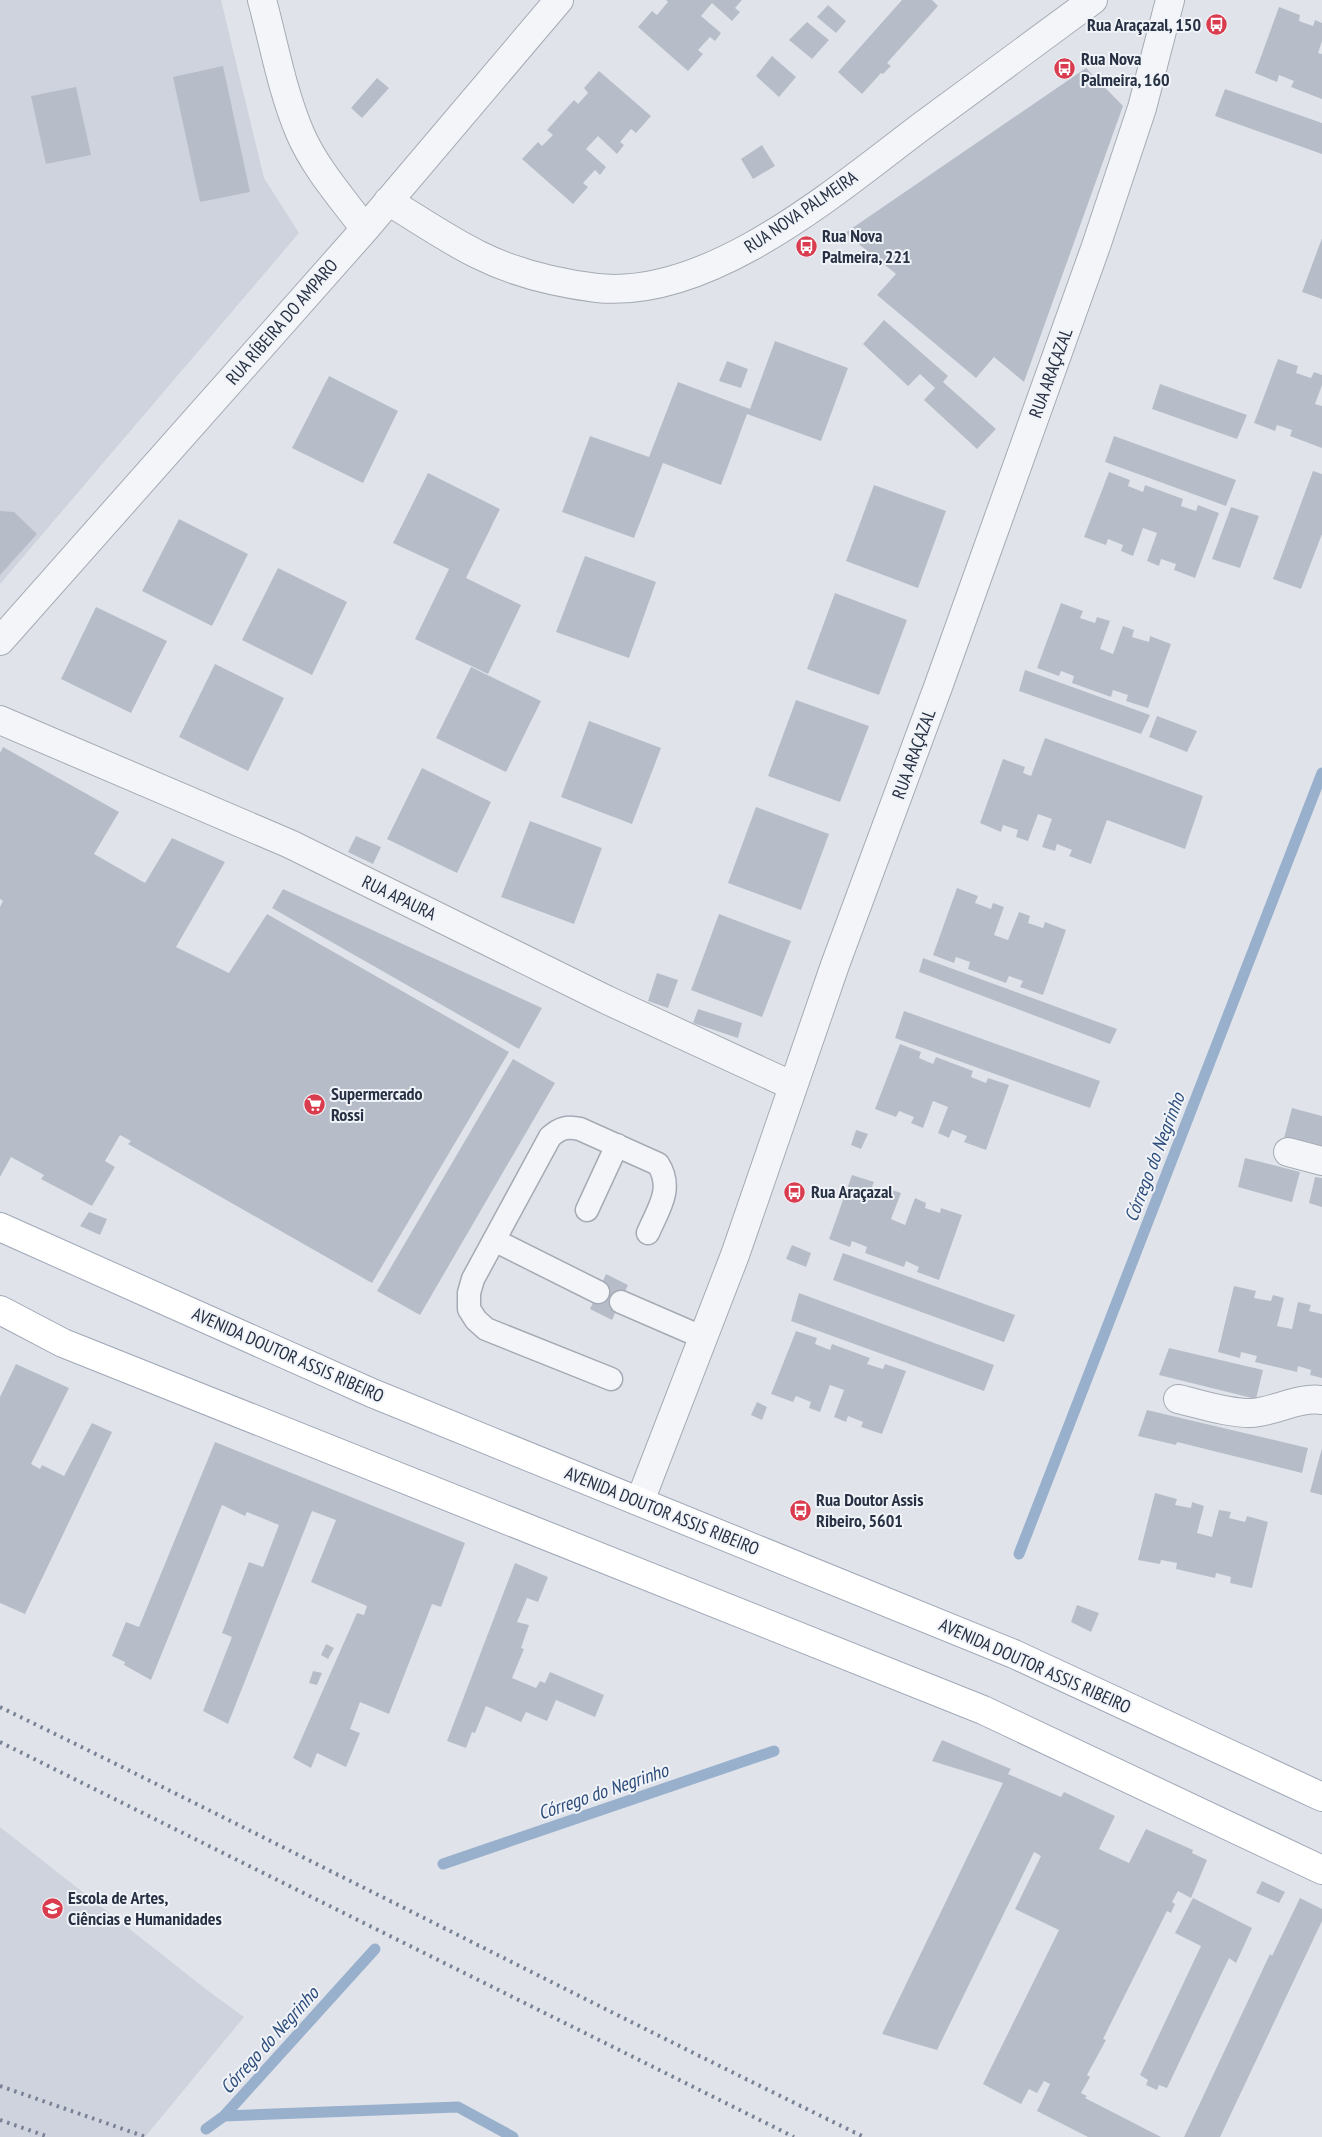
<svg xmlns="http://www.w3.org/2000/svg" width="1322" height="2137" viewBox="0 0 1322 2137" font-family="'PT Sans Narrow',sans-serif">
<rect width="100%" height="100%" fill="#e0e4ea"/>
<path fill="#ced3dd" d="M0,0H221L264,178L299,233L0,584Z
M0,1827L207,1990L244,2017L145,2137H0Z"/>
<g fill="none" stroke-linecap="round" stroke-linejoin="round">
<path stroke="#99b0cd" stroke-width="11" d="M1019,1554L1322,773
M443,1864L774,1751
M224,2116L458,2107L513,2137
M206,2129L224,2116L375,1949"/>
</g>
<path fill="#b7bdc8" d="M666,0H742L735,8L740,12L732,21L712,3L701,16L721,33L715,41L710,37L698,50L703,54L688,71L638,27L652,11L657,15L668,2Z
M902,0H932L938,6L887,63L891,66L883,74L881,73L862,94L838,72Z
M828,5L846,21L836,33L817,17Z
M1279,7L1300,15L1299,21L1313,26L1315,20L1322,23V41L1318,53L1322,54V99L1291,87L1294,81L1279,75L1277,82L1255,73Z
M807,22L829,40L812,59L789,40Z
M772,56L796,77L779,97L756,76Z
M223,66L250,192L200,202L173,77Z
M1086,68L1123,106L1024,382L994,357L976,378L877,295L896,274L845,233Z
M599,71L651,116L636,133L631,129L620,142L624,145L617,154L598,136L586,149L606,167L600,175L595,170L583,183L588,187L573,204L522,159L538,142L542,146L553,135L547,130L574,100L578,104L588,93L584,88Z
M377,78L389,88L362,118L351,108Z
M76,87L91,155L46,164L31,96Z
M1225,89L1322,123V154L1215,116Z
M762,145L775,166L753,179L741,159Z
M1322,238V299L1302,292Z
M884,320L948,376L943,382L996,429L977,449L924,400L935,388L920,374L908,386L863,344Z
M775,341L848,368L821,441L747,414L721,485L663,463L634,538L562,512L590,436L649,457L678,382L750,409Z
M1278,359L1298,366L1296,373L1311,378L1314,372L1322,375V385L1315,404L1322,406V448L1290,436L1292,430L1277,425L1275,431L1254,423Z
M727,361L748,369L741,388L719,381Z
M329,376L398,411L363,483L292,448Z
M1160,384L1247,415L1237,439L1152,409Z
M1114,436L1236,480L1226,506L1105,462Z
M1313,471L1322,474V534L1301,589L1273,579Z
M1109,472L1130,480L1128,486L1143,492L1145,485L1183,499L1181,506L1196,511L1198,505L1219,513L1195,578L1174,570L1176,564L1161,559L1159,566L1147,561L1157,533L1143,528L1133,556L1121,551L1123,545L1108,539L1106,545L1084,537Z
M428,473L500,509L466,578L521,605L488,674L415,639L449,569L393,543Z
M874,485L946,511L918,588L846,561Z
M1231,507L1259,516L1240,568L1212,559Z
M0,511L14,512L37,534L0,575Z
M179,519L248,554L212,626L142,591Z
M585,556L656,582L629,658L556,632Z
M278,568L347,602L312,675L242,640Z
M835,593L907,620L879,695L807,669Z
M1061,603L1083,611L1080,618L1095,623L1097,617L1110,621L1100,649L1113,654L1123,626L1134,630L1132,637L1149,642L1150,636L1171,644L1148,708L1126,701L1128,695L1113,690L1111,697L1072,683L1074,676L1061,671L1059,676L1037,668Z
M96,607L167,641L131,713L61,679Z
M215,664L284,698L248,771L179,737Z
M471,667L541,701L506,772L436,738Z
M1025,670L1150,715L1141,734L1019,691Z
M796,700L869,726L840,802L768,776Z
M1157,716L1197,731L1187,752L1149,737Z
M589,721L661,748L632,824L561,797Z
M1045,738L1203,796L1185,849L1107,820L1091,864L1069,856L1072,850L1057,844L1055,851L1042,847L1052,819L1038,814L1028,841L1016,837L1018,830L1003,825L1001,832L980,823L1003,759L1025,767L1023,773L1031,776Z
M3,747L119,812L94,854L145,883L172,838L225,862L176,947L229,973L267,914L509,1052L372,1283L128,1144L131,1141L120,1135L105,1161L115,1167L92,1206L41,1179L44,1175L11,1157L0,1177V907L3,901L0,899V753Z
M422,768L491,802L457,873L387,839Z
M756,807L829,834L801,910L728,883Z
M530,821L602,848L574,924L501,897Z
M356,836L381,847L373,864L348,852Z
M957,888L978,896L975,903L991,909L993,903L1004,907L994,935L1008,940L1019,912L1030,916L1028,923L1043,928L1045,922L1066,930L1043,995L1020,987L1023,981L1009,976L1006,983L968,969L970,962L956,957L954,963L933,955Z
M283,889L542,1008L519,1049L272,908Z
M719,914L791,941L762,1017L691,990Z
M923,958L1117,1029L1110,1044L919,972Z
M657,973L678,980L668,1008L648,1001Z
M698,1009L742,1023L738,1038L693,1023Z
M904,1011L1100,1081L1090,1108L895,1038Z
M900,1044L921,1052L919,1058L933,1064L936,1057L973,1071L971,1077L986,1083L988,1078L1009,1085L986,1150L964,1142L967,1136L952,1130L949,1138L938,1133L948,1107L933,1101L923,1128L911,1123L914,1117L899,1111L896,1117L875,1109Z
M513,1059L555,1083L420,1315L377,1291Z
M1292,1108L1322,1116V1148L1284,1138Z
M856,1130L868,1134L861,1149L851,1145Z
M1245,1158L1300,1172L1292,1202L1238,1187Z
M852,1175L874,1182L871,1189L887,1194L889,1189L901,1193L891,1219L905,1225L915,1198L926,1203L925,1208L940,1213L941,1208L962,1215L939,1280L917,1272L919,1267L906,1261L904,1267L865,1253L867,1247L852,1241L850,1247L829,1239Z
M1315,1177L1322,1178V1207L1309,1203Z
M89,1212L107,1219L100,1235L80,1226Z
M792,1245L811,1253L806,1267L786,1259Z
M843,1253L1015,1315L1004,1342L833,1280Z
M606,1274L628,1285L612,1320L590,1309Z
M1234,1286L1256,1291L1254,1298L1271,1301L1273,1295L1284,1298L1277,1326L1292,1329L1298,1302L1311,1305L1309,1311L1322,1314V1378L1310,1375L1311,1370L1298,1366L1297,1372L1255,1362L1257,1356L1241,1352L1240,1358L1218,1352Z
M799,1293L994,1365L984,1391L791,1321Z
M796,1331L817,1338L815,1344L830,1350L832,1344L870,1358L867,1364L883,1369L885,1364L906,1371L882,1434L861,1427L863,1422L848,1416L846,1422L834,1417L844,1390L830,1385L820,1412L809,1408L811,1402L796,1396L793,1402L771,1394Z
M1169,1348L1263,1370L1256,1399L1159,1375Z
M16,1364L69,1388L31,1464L40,1469L42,1465L64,1476L92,1423L112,1432L25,1614L0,1603V1397Z
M757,1402L767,1407L762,1420L751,1415Z
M1147,1410L1308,1448L1302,1473L1177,1442L1176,1445L1138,1436Z
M215,1442L465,1543L441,1607L432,1604L389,1714L360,1702L350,1729L360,1733L346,1767L317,1753L311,1768L293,1758L357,1613L364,1615L367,1606L311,1582L336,1520L312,1511L228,1724L203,1711L232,1637L222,1633L249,1562L263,1567L279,1525L247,1512L245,1516L222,1505L151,1680L124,1665L125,1662L112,1656L126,1622L139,1627Z
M1322,1448V1495L1310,1492Z
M1155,1493L1177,1499L1175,1505L1191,1508L1192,1502L1204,1506L1197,1533L1212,1537L1219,1510L1231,1512L1229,1518L1245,1522L1247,1516L1268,1522L1252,1588L1230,1583L1231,1577L1216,1573L1215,1578L1176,1569L1177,1563L1161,1560L1160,1564L1138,1560Z
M515,1563L548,1577L538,1602L527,1598L517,1622L529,1625L521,1648L524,1649L512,1678L536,1688L540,1681L545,1683L550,1672L604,1695L595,1717L556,1700L547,1721L526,1712L521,1722L486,1706L475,1733L472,1732L466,1748L447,1741Z
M1077,1605L1099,1613L1091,1632L1071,1622Z
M326,1644L334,1648L328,1659L321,1655Z
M313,1671L322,1673L317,1685L309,1683Z
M942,1740L1011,1769L1008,1774L1061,1797L1064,1792L1115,1816L1099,1849L1129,1863L1146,1829L1193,1850L1192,1853L1207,1860L1191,1898L1178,1891L1172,1902L1175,1904L1171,1913L1167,1911L1103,2039L1106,2040L1087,2075L1090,2077L1081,2093L1087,2096L1085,2098L1161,2137H1088L1037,2111L1050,2084L1044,2081L1037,2093L1029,2089L1021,2104L983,2084L1059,1930L1015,1909L1041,1856L1034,1852L937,2050L882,2034L1003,1783L932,1761Z
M1262,1881L1285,1892L1279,1903L1256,1893Z
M1193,1898L1252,1928L1236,1963L1229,1958L1167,2088L1159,2085L1157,2090L1146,2085L1148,2080L1140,2075L1201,1946L1175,1933Z
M1300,1898L1322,1909V1921L1220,2137H1184L1270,1954L1272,1956Z"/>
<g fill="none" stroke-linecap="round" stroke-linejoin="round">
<defs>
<path id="service" d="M587,1210L617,1145
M494,1240L598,1292
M621,1302L704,1338
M611,1379L486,1329L476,1320L469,1309V1293L473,1279L550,1137C560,1128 567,1126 580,1129L658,1164C674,1189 658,1209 648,1233"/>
<path id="minor" d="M262,0C274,44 282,91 300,133C315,168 342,198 365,229
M388,201C418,219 448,240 479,255C515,273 557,283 597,288C710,300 837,190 922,126C979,84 1036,42 1093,0
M0,641L365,229L559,0
M0,720L290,844L607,1000L793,1086
M1288,1152L1322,1161
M1178,1399C1201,1404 1226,1413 1250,1413C1275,1412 1296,1397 1322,1400
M640,1501L735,1255L835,965L938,687L1096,246L1142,108L1170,0"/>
<path id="primary" d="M0,1227L372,1393L1014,1654L1322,1797
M0,1310L63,1343L983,1710L1322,1870"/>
</defs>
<use href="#service" stroke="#a5abb5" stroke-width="25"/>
<use href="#minor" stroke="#a5abb5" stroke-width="30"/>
<use href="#primary" stroke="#9fa8b7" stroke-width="30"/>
<use href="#service" stroke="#f4f5f8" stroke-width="22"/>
<use href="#minor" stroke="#f4f5f8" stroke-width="28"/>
<use href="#primary" stroke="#fff" stroke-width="28"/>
<path stroke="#798295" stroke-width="4" stroke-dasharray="2.5 5" stroke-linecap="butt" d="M0,1707C289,1848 575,1996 864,2137
M0,1742L794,2137
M0,2086L146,2137
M0,2120L49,2137"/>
</g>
<defs>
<symbol id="bus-disc" viewBox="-11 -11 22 22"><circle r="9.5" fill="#d93c4e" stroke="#f0f3f8"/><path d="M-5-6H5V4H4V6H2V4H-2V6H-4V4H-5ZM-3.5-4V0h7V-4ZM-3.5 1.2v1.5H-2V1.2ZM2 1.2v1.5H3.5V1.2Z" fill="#fff"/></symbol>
<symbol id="supermarket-disc" viewBox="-11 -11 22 22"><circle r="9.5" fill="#d93c4e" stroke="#f0f3f8"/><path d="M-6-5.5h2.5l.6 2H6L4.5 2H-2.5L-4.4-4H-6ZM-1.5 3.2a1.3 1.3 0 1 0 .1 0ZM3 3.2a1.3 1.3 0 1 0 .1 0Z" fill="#fff"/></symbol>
<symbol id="university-disc" viewBox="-11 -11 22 22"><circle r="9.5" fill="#d93c4e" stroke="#f0f3f8"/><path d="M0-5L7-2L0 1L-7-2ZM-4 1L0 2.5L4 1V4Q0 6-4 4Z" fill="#fff"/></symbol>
</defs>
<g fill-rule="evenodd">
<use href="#bus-disc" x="1204" y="12" width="25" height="25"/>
<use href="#bus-disc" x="1052" y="56" width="25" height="25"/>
<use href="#bus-disc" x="794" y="234" width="25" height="25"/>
<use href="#supermarket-disc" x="302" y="1092" width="25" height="25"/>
<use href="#bus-disc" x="782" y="1180" width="25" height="25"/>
<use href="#bus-disc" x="788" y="1498" width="25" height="25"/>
<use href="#university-disc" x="40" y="1896" width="25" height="25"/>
</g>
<g text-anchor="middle" stroke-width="4" stroke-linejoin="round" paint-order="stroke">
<g font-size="18" font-weight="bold" fill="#273143" stroke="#f0f3f8" text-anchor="start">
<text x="1201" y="31" text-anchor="end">Rua Araçazal, 150</text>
<text x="1081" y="65">Rua Nova<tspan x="1081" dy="21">Palmeira, 160</tspan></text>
<text x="822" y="242">Rua Nova<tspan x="822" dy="21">Palmeira, 221</tspan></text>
<text x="331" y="1100">Supermercado<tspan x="331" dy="21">Rossi</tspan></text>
<text x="811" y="1198">Rua Araçazal</text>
<text x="816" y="1506">Rua Doutor Assis<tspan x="816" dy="21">Ribeiro, 5601</tspan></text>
<text x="68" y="1904">Escola de Artes,<tspan x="68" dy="21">Ciências e Humanidades</tspan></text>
</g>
<g font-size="18" fill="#273143" stroke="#f0f3f8">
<text transform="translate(801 212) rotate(-34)" y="6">RUA NOVA PALMEIRA</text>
<text transform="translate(282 322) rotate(-49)" y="6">RUA RÍBEIRA DO AMPARO</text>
<text transform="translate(1051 373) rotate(-70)" y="6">RUA ARAÇAZAL</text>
<text transform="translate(914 754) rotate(-70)" y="6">RUA ARAÇAZAL</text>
<text transform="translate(399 898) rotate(26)" y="6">RUA APAURA</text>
<text transform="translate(288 1355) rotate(24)" y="6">AVENIDA DOUTOR ASSIS RIBEIRO</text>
<text transform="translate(662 1511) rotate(22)" y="6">AVENIDA DOUTOR ASSIS RIBEIRO</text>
<text transform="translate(1035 1666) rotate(24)" y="6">AVENIDA DOUTOR ASSIS RIBEIRO</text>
</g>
<g font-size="19" font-style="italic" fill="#2e4d7b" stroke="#f0f3f8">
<text transform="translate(1154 1157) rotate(-69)" y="7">Córrego do Negrinho</text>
<text transform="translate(603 1791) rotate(-19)" y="7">Córrego do Negrinho</text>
<text transform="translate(269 2040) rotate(-48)" y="7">Córrego do Negrinho</text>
</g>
</g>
</svg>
